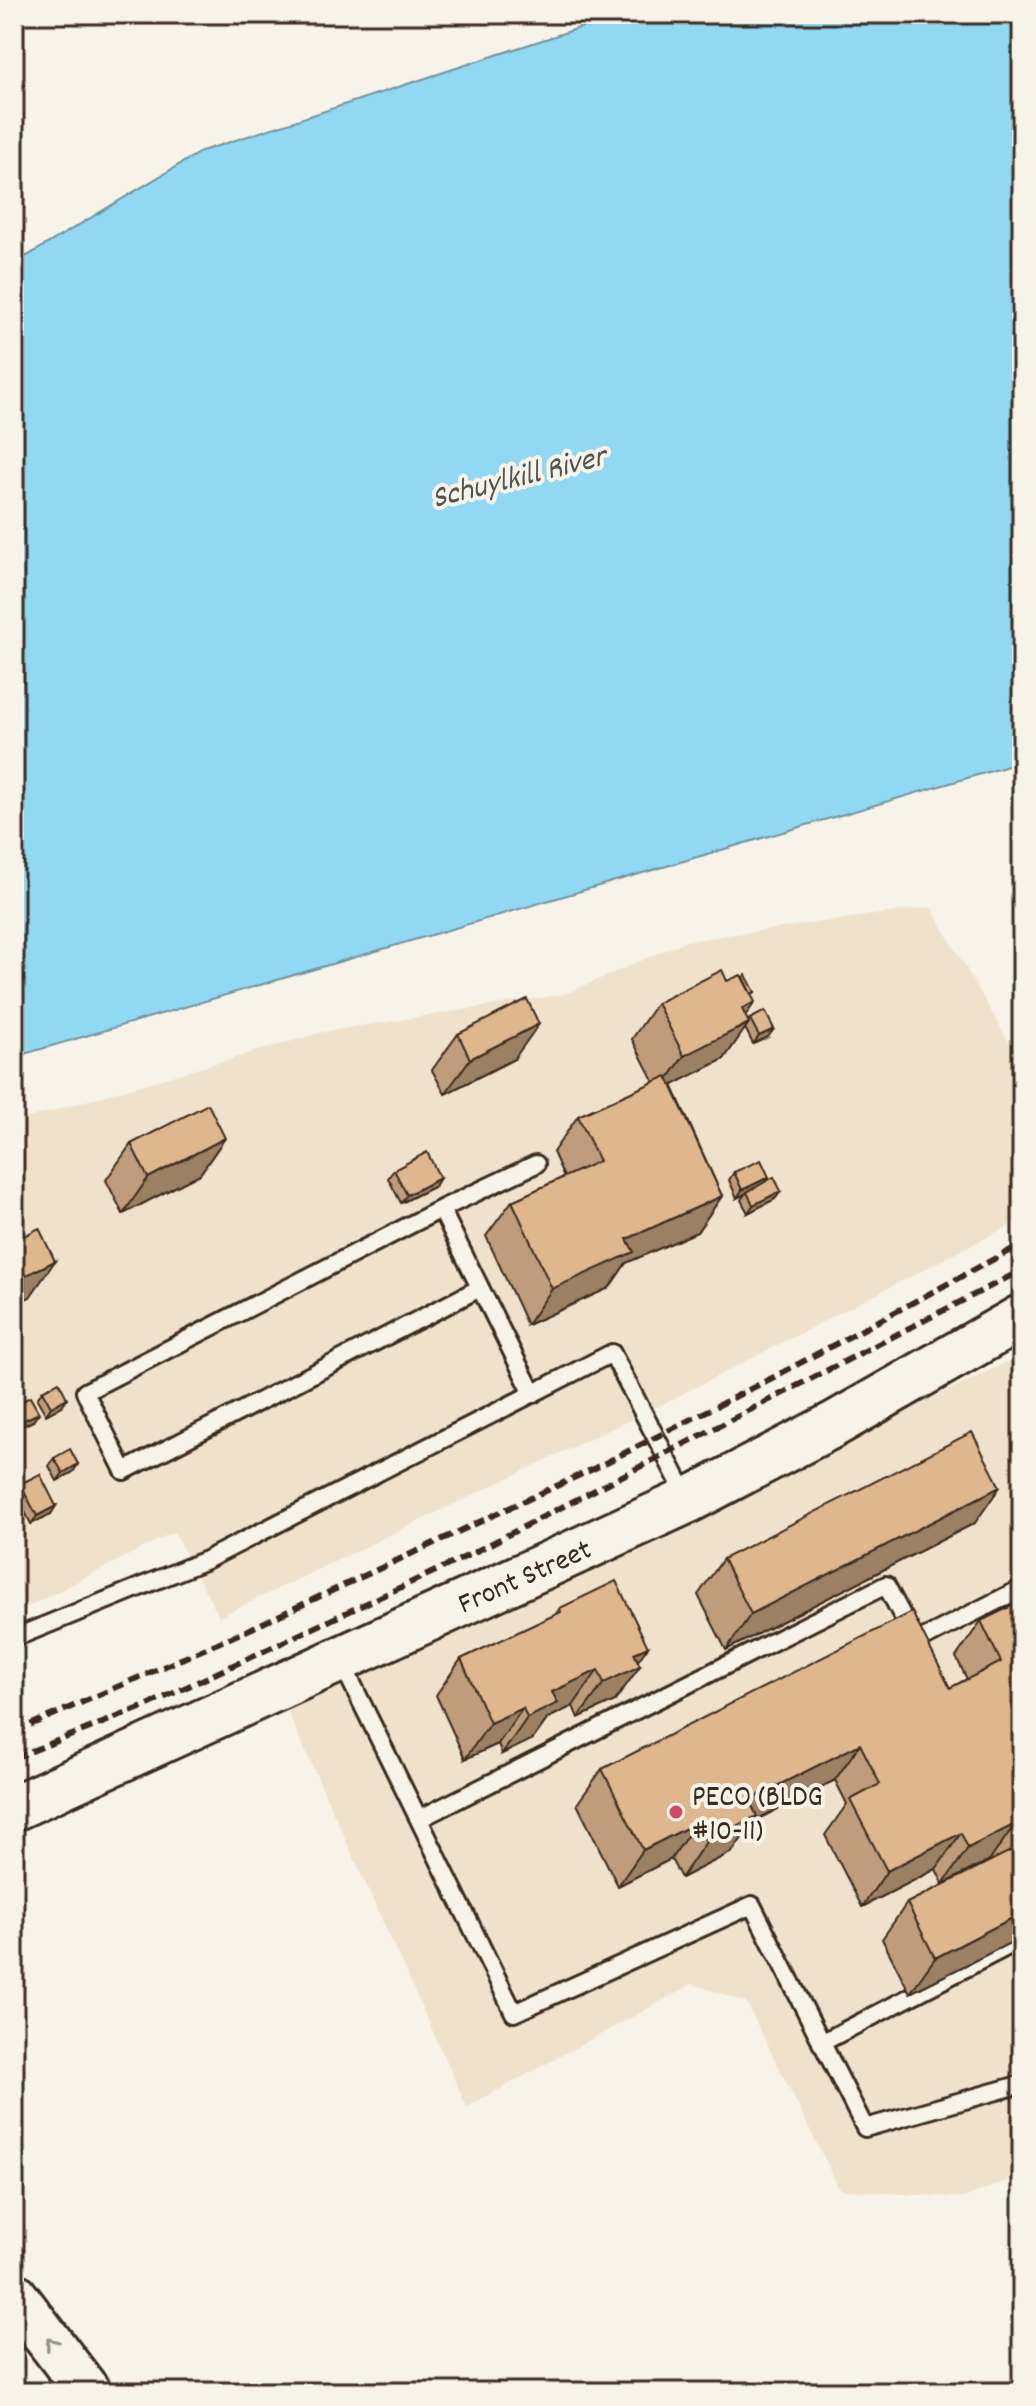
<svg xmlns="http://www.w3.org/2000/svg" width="1036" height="2406" viewBox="0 0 1036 2406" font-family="Dekko,sans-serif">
<rect width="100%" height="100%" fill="#f7f3e8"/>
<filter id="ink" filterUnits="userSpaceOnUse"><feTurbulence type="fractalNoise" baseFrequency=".0125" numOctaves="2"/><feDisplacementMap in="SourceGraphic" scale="16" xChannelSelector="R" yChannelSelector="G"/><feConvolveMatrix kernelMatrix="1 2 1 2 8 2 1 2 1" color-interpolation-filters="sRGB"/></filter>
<g filter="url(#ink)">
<path fill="#f0e1cd" d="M931,907L1022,1065V1219L669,1401L219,1617L174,1532L14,1614V1122L323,1032L565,994L686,941Z
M1022,1355V2175L963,2198L840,2190L746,2002L693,1984L467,2107L285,1706Z"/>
<path fill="#91d9f2" stroke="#6f939d" stroke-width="2" d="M622,14H1022V762L14,1057V260L27,256L202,151Z"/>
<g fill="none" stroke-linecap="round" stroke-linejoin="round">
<defs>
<path id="lane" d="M441,1209L85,1392L124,1471L480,1288
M533,1394L441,1209L536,1164
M14,1638L206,1560L612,1353L688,1499
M341,1661L514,2013L752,1905L865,2128L1022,2084
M419,1819L886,1585L916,1642L1022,1588
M821,2043L1022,1939"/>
<path id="secondary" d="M14,1808L689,1500L833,1425L1022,1317"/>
<path id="highway" d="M14,2295L88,2392"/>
</defs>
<use href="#lane" stroke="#3b2a1e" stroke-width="22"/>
<use href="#secondary" stroke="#3b2a1e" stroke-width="50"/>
<use href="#highway" stroke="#3b2a1e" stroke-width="50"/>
<use href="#lane" stroke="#f7f3e8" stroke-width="16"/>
<use href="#secondary" stroke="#f7f3e8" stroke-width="44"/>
<use href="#highway" stroke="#f7f3e8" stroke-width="44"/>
<path stroke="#3b2a1e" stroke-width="6" stroke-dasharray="12 6" stroke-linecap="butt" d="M14,1732L250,1629L595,1468L774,1377L1022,1244
M14,1758L148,1705L457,1561L1022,1270"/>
</g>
<path fill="#bf9d7b" stroke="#3b2a1e" stroke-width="2" d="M727,981L755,992L752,996L745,1016L748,1021L750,1019L768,1037L753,1044L745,1028L724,1059L672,1085L722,1196L697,1232L626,1263L609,1288L527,1325L486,1236L512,1201L564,1177L553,1152L578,1116L654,1082L632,1039L657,1003Z
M458,1034L514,1059L445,1094L432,1070Z
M225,1138L200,1174L123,1214L106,1180L131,1144Z
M394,1170L435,1186L401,1203L388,1178Z
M734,1172L766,1181L781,1191L775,1199L748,1213L741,1200L745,1194L737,1198L729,1180Z
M42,1391L62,1406L46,1415L37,1399Z
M14,1405L33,1421L16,1429L14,1425Z
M54,1458L78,1464L73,1472L57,1481L49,1466Z
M20,1484L51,1514L31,1524L15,1492Z
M975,1523L726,1650L698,1595L723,1559Z
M1022,1601V1937L910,1993L882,1939L907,1903L991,1861L943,1884L936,1869L862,1907L825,1835L847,1804L835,1780L754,1821L732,1852L681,1878L671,1859L618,1886L577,1804L602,1769L950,1688L967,1679L956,1657L981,1621Z
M560,1608L638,1661L615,1701L578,1718L573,1706L548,1718L533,1739L502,1754L498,1744L465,1759L436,1695L461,1659L555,1615Z"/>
<path fill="#9b8064" stroke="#3b2a1e" stroke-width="2" d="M755,1002L736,1030L749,1023L724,1059L659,1092L684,1056L742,1009Z
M539,1024L514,1059L445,1094L470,1059Z
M774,1029L768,1037L753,1044L759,1036Z
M225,1138L200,1174L123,1214L148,1178Z
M769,1177L763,1185L747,1192L745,1194L737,1198L742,1190Z
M440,1178L435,1186L401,1203L407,1195Z
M781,1191L775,1199L748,1213L753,1205Z
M722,1196L697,1232L626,1263L609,1288L527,1325L552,1289L627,1239Z
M55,1261L30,1297L14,1305V1281Z
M67,1398L62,1406L46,1415L51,1407Z
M39,1413L33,1421L16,1429L22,1421Z
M78,1464L73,1472L57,1481L63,1473Z
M1000,1487L975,1523L726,1650L751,1614Z
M56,1506L51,1514L31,1524L37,1516Z
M648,1647L632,1669L640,1666L615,1701L578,1718L604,1683L634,1653Z
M598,1670L573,1706L548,1718L533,1739L502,1754L527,1718L552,1692Z
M523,1708L498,1744L465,1759L490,1723Z
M860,1744L835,1780L754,1821L732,1852L681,1878L706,1842L749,1800Z
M696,1823L671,1859L618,1886L643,1850Z
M1015,1824L990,1860L943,1884L968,1848Z
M961,1833L936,1869L862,1907L887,1871Z
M1022,1913V1937L910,1993L935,1958Z"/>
<path fill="#deb78f" stroke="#3b2a1e" stroke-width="2" d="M722,970L727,981L741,975L755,1002L742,1009L749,1023L684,1056L657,1003Z
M746,975L755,992L751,994L743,977Z
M527,999L539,1024L470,1059L458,1034Z
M765,1011L774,1029L759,1036L750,1019Z
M667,1076L722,1196L627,1239L634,1252L552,1289L512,1201L599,1161L578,1116Z
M208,1104L225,1138L148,1178L131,1144Z
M427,1152L440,1178L407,1195L394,1170Z
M761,1160L769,1177L742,1190L734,1172Z
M774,1177L781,1191L753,1205L747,1192Z
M39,1228L55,1261L14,1281V1241Z
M59,1382L67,1398L51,1407L42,1391Z
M30,1397L39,1413L22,1421L14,1405Z
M972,1432L1000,1487L751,1614L723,1559Z
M70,1449L78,1464L63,1473L54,1458Z
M40,1474L56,1506L37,1516L20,1484Z
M616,1581L648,1647L634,1653L640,1666L604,1683L598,1670L552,1692L558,1703L527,1718L523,1708L490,1723L461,1659L561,1612L560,1608Z
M1022,1601V1837L1015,1824L968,1848L961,1833L887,1871L850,1800L880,1784L860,1744L749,1800L757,1816L706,1842L696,1823L643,1850L602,1769L912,1612L950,1688L1001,1662L981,1621Z
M1022,1845V1913L935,1958L907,1903Z"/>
<defs><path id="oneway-chevron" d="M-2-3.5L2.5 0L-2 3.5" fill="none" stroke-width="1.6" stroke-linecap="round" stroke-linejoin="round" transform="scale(2)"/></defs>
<use stroke="#998e83" href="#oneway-chevron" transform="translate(51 2343) rotate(-127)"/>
</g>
<circle fill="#d1495b" stroke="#f7f3e8" stroke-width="3" cx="676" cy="1812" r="8"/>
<g text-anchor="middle" stroke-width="8" stroke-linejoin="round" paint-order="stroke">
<g font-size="30" fill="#3b2a1e" stroke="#f7f3e8">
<text transform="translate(524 1575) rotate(-24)" y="10">Front Street</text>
</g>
<g font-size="30" fill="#3b2a1e" stroke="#f7f3e8" text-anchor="start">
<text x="692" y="1805">PECO (BLDG<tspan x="692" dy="34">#10-11)</tspan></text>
</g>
<g font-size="32" font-style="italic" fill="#505653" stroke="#f7f3e8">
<text transform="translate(518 475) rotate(-14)" y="11">Schuylkill River</text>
</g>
</g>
<rect width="1036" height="2406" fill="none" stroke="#f7f3e8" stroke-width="48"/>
<rect x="24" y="24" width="988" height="2358" fill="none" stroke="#3b2a1e" stroke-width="3" filter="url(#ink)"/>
</svg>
